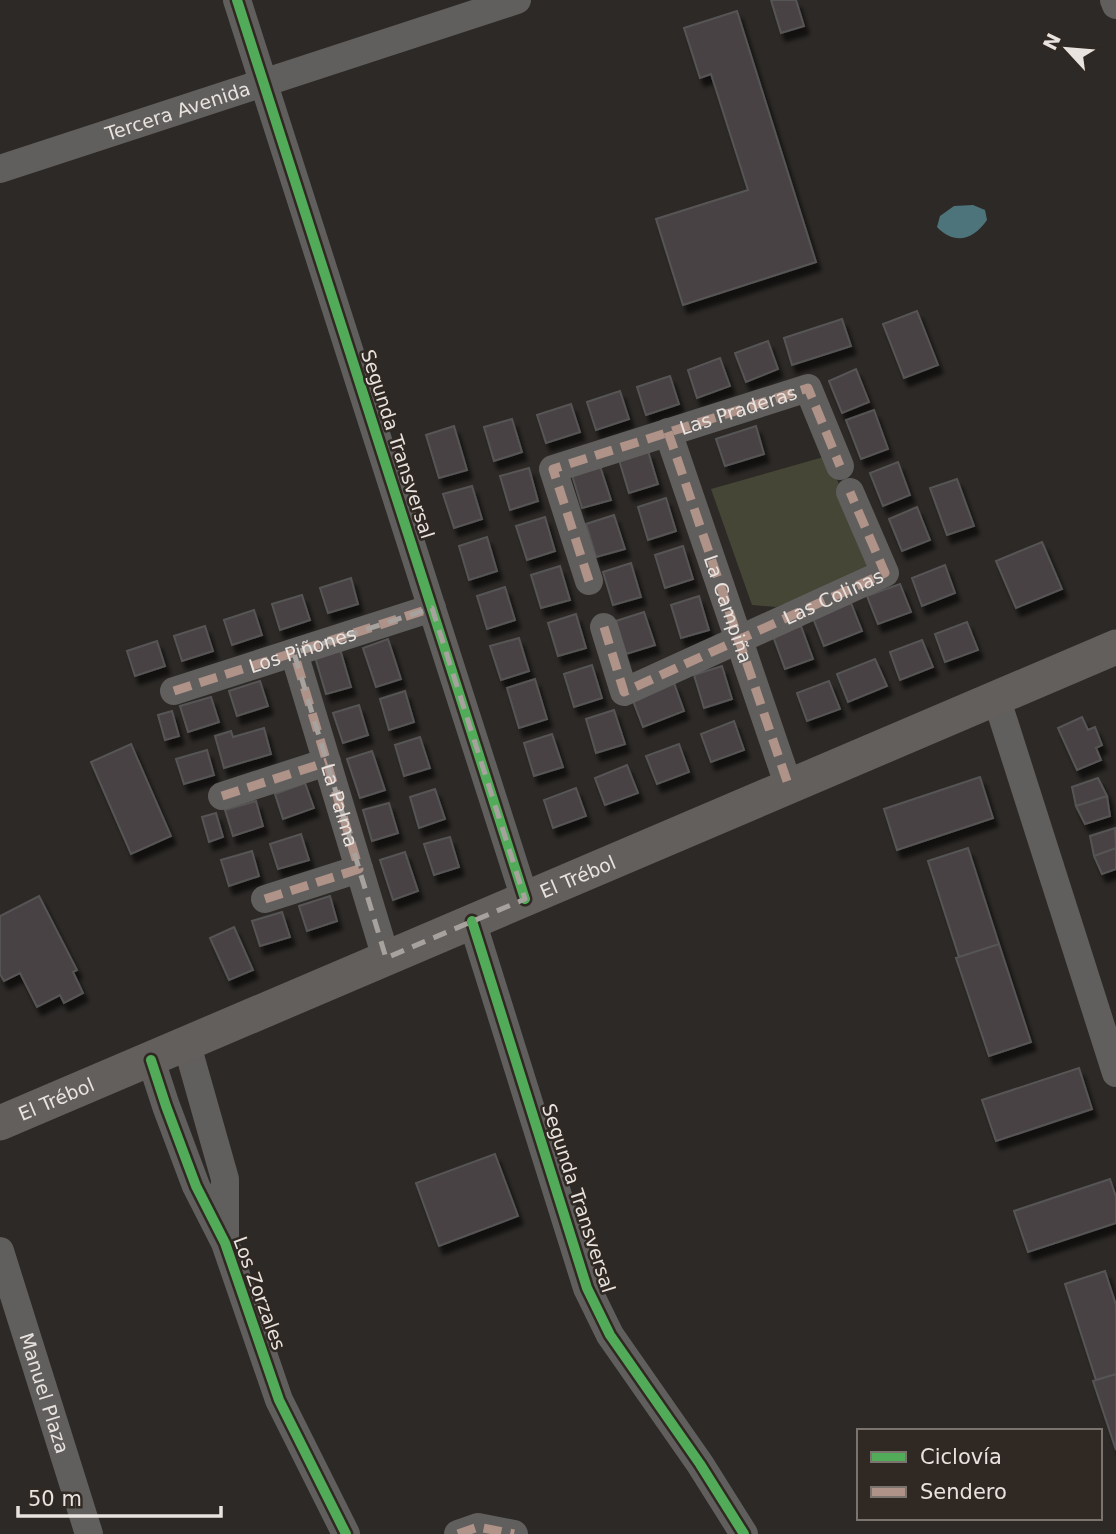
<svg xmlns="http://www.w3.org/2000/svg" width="1116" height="1534" viewBox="0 0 1116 1534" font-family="'DejaVu Sans',sans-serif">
<defs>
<filter id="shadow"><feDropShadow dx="4.5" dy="8" stdDeviation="2" flood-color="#0009"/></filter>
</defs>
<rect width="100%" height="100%" fill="#2c2926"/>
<path fill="#454635" d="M827,456L875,569L776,607L752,605L711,489Z"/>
<path fill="#4e747b" d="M973,205L985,210L987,220C974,239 955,246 937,227L940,216L954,206Z"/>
<path fill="#484245" stroke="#575555" stroke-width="2" filter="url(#shadow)" d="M771,0H796L804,26L781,33Z
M737,11L816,262L683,305L656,219L748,190L711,74L700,78L684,28Z
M917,311L938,365L904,378L883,324Z
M842,319L851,346L792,365L784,338Z
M768,341L778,369L746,382L735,353Z
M720,358L730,386L697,398L688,370Z
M856,369L869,402L842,413L829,381Z
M670,376L679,404L646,415L637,387Z
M620,391L629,419L596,430L587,402Z
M571,404L580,432L546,443L537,415Z
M874,410L888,449L861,459L846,420Z
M512,419L522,452L494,461L484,427Z
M454,426L467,470L439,478L426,435Z
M756,426L764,454L725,466L716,439Z
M648,451L658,484L629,493L619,460Z
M898,462L910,495L883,506L870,473Z
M600,466L611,500L582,508L572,475Z
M529,468L538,501L510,510L500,476Z
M957,479L974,526L947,535L930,488Z
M472,486L482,519L454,528L443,494Z
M666,498L676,531L648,540L638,507Z
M917,507L930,540L902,551L889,519Z
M614,515L625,549L596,557L586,524Z
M545,517L555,551L527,560L516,526Z
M487,537L497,571L469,580L459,546Z
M1042,542L1062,589L1016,608L996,561Z
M683,546L693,579L665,588L655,555Z
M631,563L641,597L613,605L603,572Z
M945,565L955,593L922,606L912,578Z
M560,566L570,600L541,608L531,575Z
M351,578L358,604L328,613L320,588Z
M900,584L911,612L878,624L867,596Z
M505,587L515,620L487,629L477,596Z
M302,595L310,620L280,630L272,604Z
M699,596L709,630L681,638L671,605Z
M851,603L862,631L824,646L813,618Z
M254,610L262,635L232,645L224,620Z
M644,612L655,645L626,654L616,621Z
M576,614L586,648L558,656L548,623Z
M967,622L978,650L945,662L935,634Z
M205,626L213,651L182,661L174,636Z
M801,626L813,659L785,669L773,636Z
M519,638L529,671L501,680L490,646Z
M388,639L401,679L376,687L363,648Z
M922,640L933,667L900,680L890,652Z
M157,641L165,666L135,676L127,651Z
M340,649L351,687L326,694L315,657Z
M875,659L887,686L848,702L837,674Z
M592,665L602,698L574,707L564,674Z
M722,666L732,699L704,708L694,675Z
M535,679L547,719L519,728L507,688Z
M260,681L268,706L237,716L229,691Z
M829,681L840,709L807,721L797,693Z
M674,683L684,711L643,727L632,698Z
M405,691L414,722L389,730L380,699Z
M211,697L219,722L188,732L180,706Z
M359,705L368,735L343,743L333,713Z
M614,710L625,744L596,753L586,719Z
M172,711L179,736L165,740L158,715Z
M1082,717L1088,730L1095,727L1102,745L1096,748L1101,760L1077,770L1058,728Z
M734,721L744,750L711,762L701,734Z
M264,728L271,754L224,768L215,736L231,731L233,737Z
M552,734L563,767L534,776L524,743Z
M420,737L430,768L404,776L395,745Z
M131,744L171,836L131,854L91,762Z
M679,744L689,772L657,784L646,756Z
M207,750L214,775L184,784L176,759Z
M372,751L385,790L360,798L347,759Z
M627,765L638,793L605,805L595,778Z
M980,777L993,818L897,850L884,809Z
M1098,778L1107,796L1076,806L1072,787Z
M305,783L314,808L283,819L275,794Z
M576,788L586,816L553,828L544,800Z
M435,789L445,819L419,828L410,797Z
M1107,796L1110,816L1085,824L1076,806Z
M256,801L263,826L233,836L225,810Z
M389,803L398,833L372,841L363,810Z
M216,813L223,837L209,842L202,817Z
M1115,828L1116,848L1094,856L1090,836Z
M301,834L309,860L278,869L270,844Z
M450,837L459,867L434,875L424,844Z
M968,848L999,944L959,957L928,861Z
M1116,848V869L1102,874L1094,856Z
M252,851L259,876L229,886L221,860Z
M405,852L418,891L393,900L380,860Z
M39,896L77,970L73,972L83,993L64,1003L60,995L37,1007L20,973L4,981L0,974V916Z
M330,896L337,921L307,931L299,906Z
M282,912L290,937L260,946L252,921Z
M234,927L253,970L229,980L210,938Z
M999,944L1031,1042L989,1056L956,958Z
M1079,1068L1092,1109L996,1141L982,1100Z
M495,1154L518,1216L439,1246L416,1183Z
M1110,1179L1116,1197V1223L1028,1252L1014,1211Z
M1105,1271L1116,1305V1374L1096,1380L1065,1284Z
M1116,1374V1450L1093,1381Z"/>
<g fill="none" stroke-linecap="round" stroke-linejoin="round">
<g stroke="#615f5d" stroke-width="28">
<path d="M237,0L525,899"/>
<path d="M1114,0L1116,5"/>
<path id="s1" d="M0,169L517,0"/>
<path d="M668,432L789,787"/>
<path d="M589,581L553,469L808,388L840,466"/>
<path id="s2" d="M604,627L624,692L885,573L850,492"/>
<path id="s3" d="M294,653L386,958"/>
<path id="s4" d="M174,691L432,608"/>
<path d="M996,697L1116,1073"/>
<path d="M222,796L327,762"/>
<path d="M265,899L359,869"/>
<path d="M472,921L587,1288L610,1335L700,1464L744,1534"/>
<path d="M187,1045L225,1179V1237"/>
<path d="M151,1060L166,1106L196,1186L225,1243L279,1400L346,1534"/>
<path id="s5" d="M0,1251L89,1534"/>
<path d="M458,1534L478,1527L514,1534"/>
</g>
<path stroke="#625f5d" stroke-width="35" id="s6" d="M0,1123L1116,647"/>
<g stroke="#af9288" stroke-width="9" stroke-dasharray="18 9" stroke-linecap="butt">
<path id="s7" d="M668,432L789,787"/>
<path id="s8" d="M589,581L553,469L808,388L840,466"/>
<path d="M604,627L624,692L885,573L850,492"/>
<path d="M174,691L432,608"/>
<path d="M222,796L327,762"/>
<path d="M265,899L359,869L294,653"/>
<path d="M458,1534L478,1527L514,1534"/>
</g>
<defs>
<path id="cycleway" d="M237,0L525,899
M472,921L587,1288L610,1335L700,1464L744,1534
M151,1060L166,1106L196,1186L225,1243L279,1400L346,1534"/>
</defs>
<use href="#cycleway" stroke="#302822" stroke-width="15"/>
<use href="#cycleway" stroke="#51ab58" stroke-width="10"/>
</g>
<path fill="none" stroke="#a7a29e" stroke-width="5" stroke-dasharray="14 9" stroke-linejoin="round" d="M432,608L525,899L386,958L294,653Z"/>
<g text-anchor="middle" stroke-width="5" stroke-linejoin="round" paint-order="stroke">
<g font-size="19" fill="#e9e3df" stroke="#302822">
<text dy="7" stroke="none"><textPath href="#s1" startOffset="187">Tercera Avenida</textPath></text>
<text dy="7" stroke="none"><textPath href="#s8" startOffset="312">Las Praderas</textPath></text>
<text transform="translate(398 444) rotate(72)" y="7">Segunda Transversal</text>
<text dy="7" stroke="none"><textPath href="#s2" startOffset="298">Las Colinas</textPath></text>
<text dy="7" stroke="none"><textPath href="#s7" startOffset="187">La Campiña</textPath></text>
<text dy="7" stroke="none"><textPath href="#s4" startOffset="135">Los Piñones</textPath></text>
<text dy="7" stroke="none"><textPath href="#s3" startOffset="159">La Palma</textPath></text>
<text dy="7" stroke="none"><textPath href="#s6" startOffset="628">El Trébol</textPath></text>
<text dy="7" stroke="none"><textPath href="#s6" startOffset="61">El Trébol</textPath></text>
<text transform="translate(579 1198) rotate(72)" y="7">Segunda Transversal</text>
<text transform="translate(260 1293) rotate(70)" y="7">Los Zorzales</text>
<text dy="7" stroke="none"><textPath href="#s5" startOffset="149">Manuel Plaza</textPath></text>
</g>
</g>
<rect x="857" y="1429" width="245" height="91" fill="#302822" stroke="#7a736e" stroke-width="2"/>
<rect x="871" y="1452" width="35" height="10" fill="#51ab58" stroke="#7a736e" stroke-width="2"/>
<text x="920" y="1464" font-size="21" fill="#e9e3df">Ciclovía</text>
<rect x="871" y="1487" width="35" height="10" fill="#af9288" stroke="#7a736e" stroke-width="2"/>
<text x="920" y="1499" font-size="21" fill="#e9e3df">Sendero</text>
<g transform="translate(1067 49) rotate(296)" stroke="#302822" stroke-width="5" paint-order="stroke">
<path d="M0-5L12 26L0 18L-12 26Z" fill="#e9e3df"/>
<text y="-10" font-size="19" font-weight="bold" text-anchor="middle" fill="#e9e3df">N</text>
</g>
<path d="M18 1506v10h203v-10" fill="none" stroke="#e9e3df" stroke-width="3.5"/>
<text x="28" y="1506" font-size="21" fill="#e9e3df" stroke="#302822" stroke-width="5" paint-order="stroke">50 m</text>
</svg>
